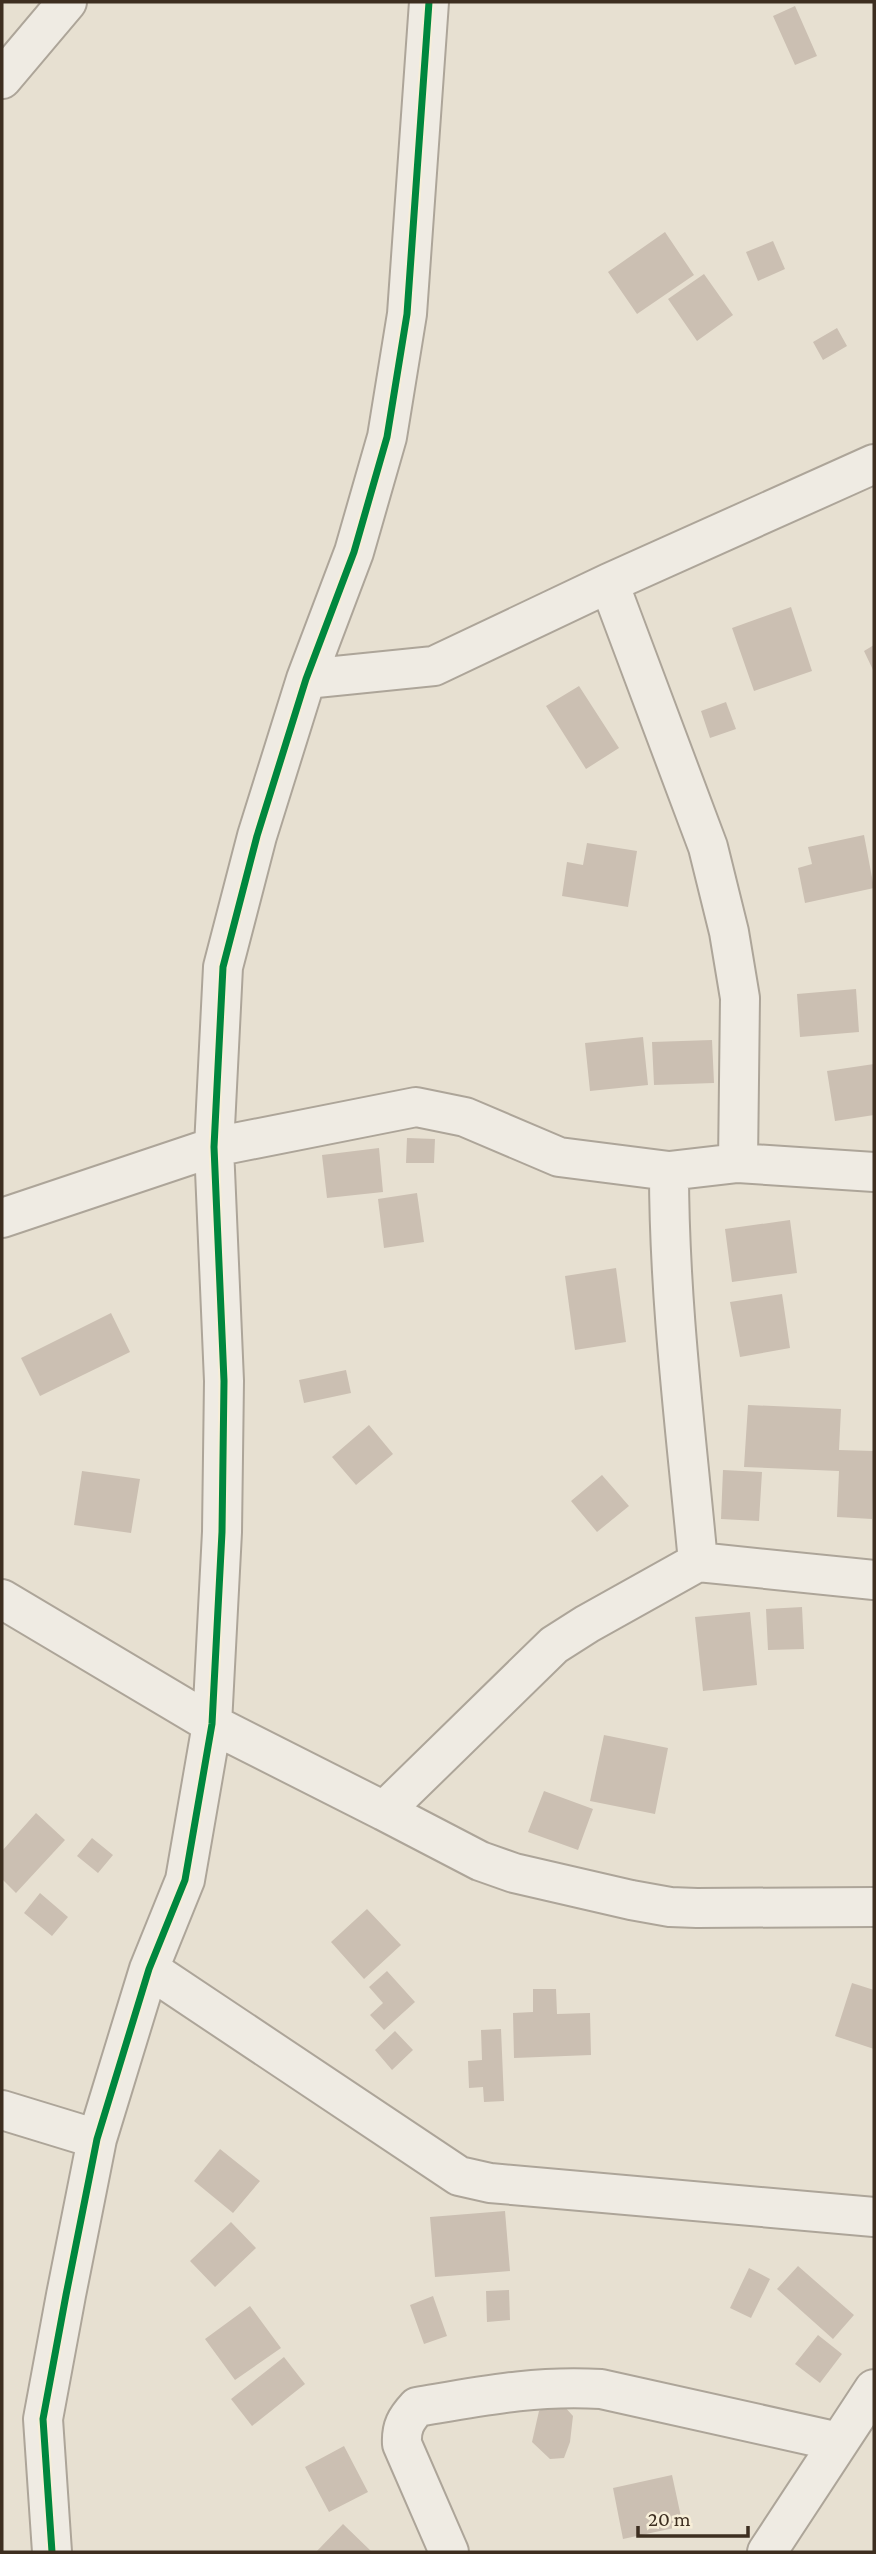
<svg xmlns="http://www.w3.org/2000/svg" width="876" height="2554" viewBox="0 0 876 2554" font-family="'Crimson Pro',serif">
<rect width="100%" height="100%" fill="#e7e0d1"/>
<path fill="#cbbfb2" d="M795,6L817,56L795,65L773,16Z
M665,232L694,275L637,314L608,272Z
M773,241L785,269L758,281L746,252Z
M704,274L733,315L697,341L668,299Z
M837,328L847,346L823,360L813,342Z
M791,607L812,671L754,691L732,628Z
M874,645V672L864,651Z
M579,686L619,748L586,769L546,706Z
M726,702L736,729L710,738L701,711Z
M864,835L874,888L805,903L798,868L812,864L808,847Z
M587,843L637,851L628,907L562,896L567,862L583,865Z
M856,989L859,1032L800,1037L797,994Z
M643,1037L648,1085L590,1091L585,1043Z
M712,1040L714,1083L654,1085L652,1042Z
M874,1064V1115L835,1121L827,1071Z
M407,1138L435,1139L434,1163H406Z
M379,1148L383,1192L327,1198L322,1155Z
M417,1193L424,1242L384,1248L378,1199Z
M790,1220L797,1273L732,1282L725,1229Z
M616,1268L626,1342L575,1350L565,1276Z
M782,1294L790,1348L740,1357L730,1302Z
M111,1313L130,1352L40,1396L21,1358Z
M346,1370L351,1393L304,1403L299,1380Z
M748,1405L841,1409L839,1450L874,1451L872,1519L837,1517L839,1471L744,1467Z
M369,1425L393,1454L356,1485L332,1457Z
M723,1470L762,1472L759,1521L721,1519Z
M82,1471L140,1479L131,1533L74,1525Z
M602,1475L629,1506L597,1532L571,1501Z
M802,1607L804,1649L768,1650L766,1609Z
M750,1612L757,1685L703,1691L695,1617Z
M604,1735L668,1748L655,1814L590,1801Z
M544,1791L593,1809L578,1850L528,1832Z
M36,1813L65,1840L16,1893L2,1879V1851Z
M92,1838L113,1855L98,1873L77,1856Z
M40,1893L68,1917L52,1936L24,1913Z
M367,1909L401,1945L364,1979L331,1942Z
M387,1971L415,2002L384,2030L370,2015L383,2003L369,1987Z
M852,1983L874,1990V2049L835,2036Z
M533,1989H556L557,2014L590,2013L591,2055L514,2058L513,2013L533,2012Z
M501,2029L504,2101L484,2102L483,2087L469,2088L468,2061L482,2060L481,2030Z
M395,2031L413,2050L392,2070L375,2050Z
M220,2149L260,2181L233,2213L194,2181Z
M505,2211L510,2271L435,2277L430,2217Z
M231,2222L256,2248L215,2287L190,2261Z
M798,2266L854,2315L833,2339L777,2289Z
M749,2268L770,2279L751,2318L730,2308Z
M509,2290L510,2320L487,2322L486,2291Z
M433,2296L447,2336L424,2344L410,2305Z
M250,2306L281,2348L235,2380L205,2339Z
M818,2335L842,2354L820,2383L795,2364Z
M284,2357L305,2384L252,2426L231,2399Z
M552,2403L563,2405L573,2416L570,2442L564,2458L550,2459L532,2442L539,2411Z
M344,2446L368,2492L329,2512L305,2467Z
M672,2475L683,2526L623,2539L613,2488Z
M343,2524L372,2552H316Z"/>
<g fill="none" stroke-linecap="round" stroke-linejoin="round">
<defs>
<path id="minor" d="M2,79L67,2
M609,583L708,847L729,932L740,998L738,1163
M306,679L434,666L609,583L874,464
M669,1171C669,1302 686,1432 698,1562
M2,1218L214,1147L416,1107L465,1117L559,1157L669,1171L738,1163L874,1172
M2,1599L212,1724L384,1811L554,1645L587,1624L698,1562L874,1580
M384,1811L480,1861L514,1873L631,1900L670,1907L697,1908L874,1907
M149,1969L459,2176L490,2183L874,2217
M2,2110L97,2139
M52,2552L43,2419L66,2295L97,2139L149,1969L185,1880L212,1724L222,1532L224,1381L214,1147L223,967L257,836L306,679L354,552L387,437L407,314L429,2
M449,2552L402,2444C401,2427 406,2419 417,2407C482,2396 535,2385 601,2389L839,2442
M767,2552L874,2389"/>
</defs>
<use href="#minor" stroke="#ada599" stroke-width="42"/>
<use href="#minor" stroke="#efebe3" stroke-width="38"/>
<defs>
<path id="cycleway" d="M52,2552L43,2419L66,2295L97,2139L149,1969L185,1880L212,1724L222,1532L224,1381L214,1147L223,967L257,836L306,679L354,552L387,437L407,314L429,2"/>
</defs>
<use href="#cycleway" stroke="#f7eed8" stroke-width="11"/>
<use href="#cycleway" stroke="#00873e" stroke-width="7"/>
</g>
<rect width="876" height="2554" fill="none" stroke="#3d2e20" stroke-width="7"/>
<path d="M638 2526v10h110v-10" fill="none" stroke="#3d2e20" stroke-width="3.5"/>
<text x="648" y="2526" font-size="21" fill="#3d2e20" stroke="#f7eed8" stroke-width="5" paint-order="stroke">20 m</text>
</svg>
